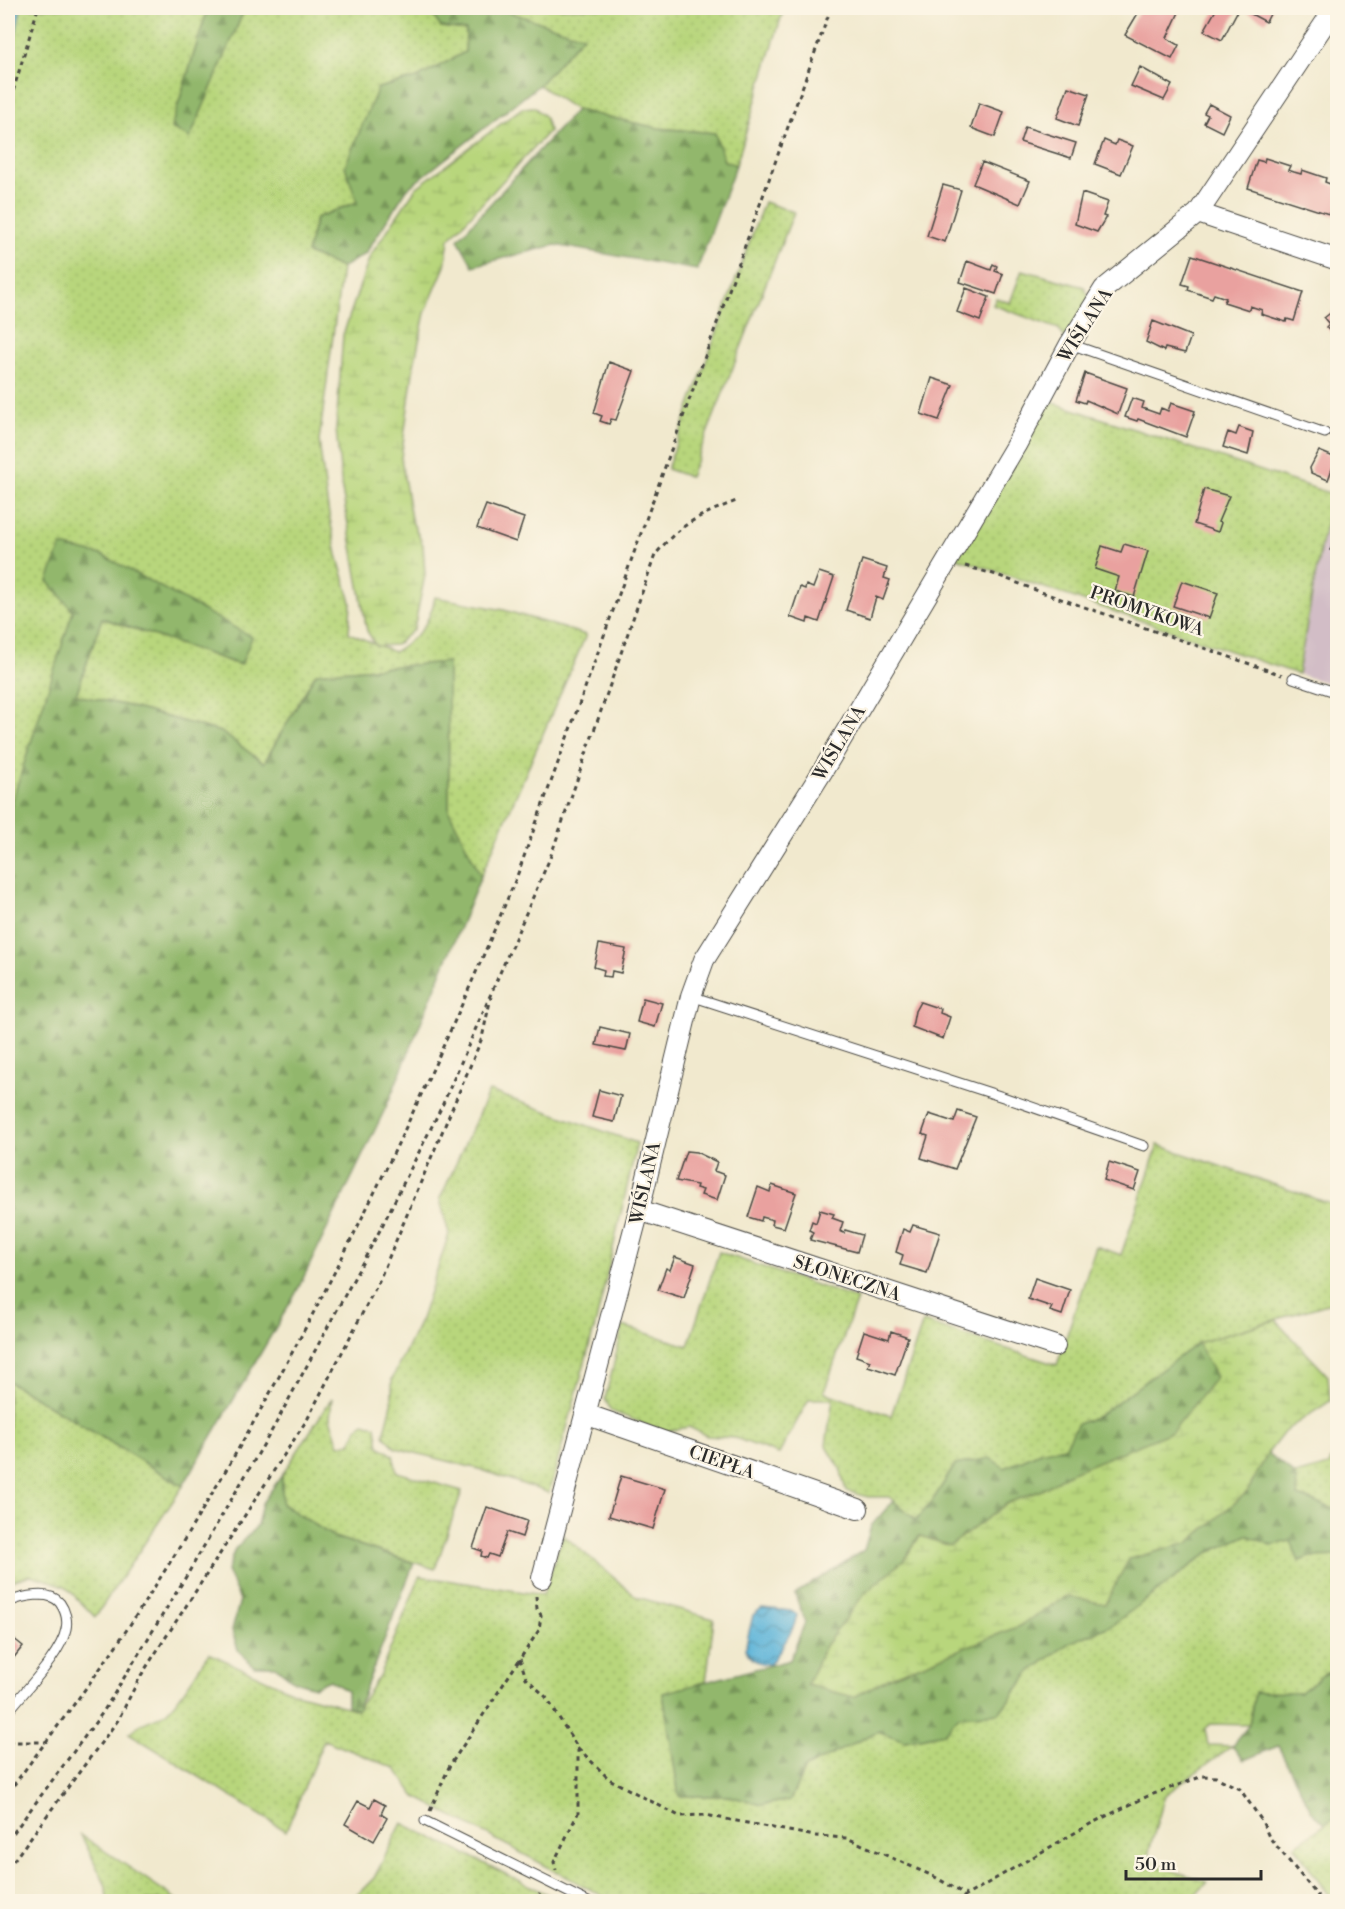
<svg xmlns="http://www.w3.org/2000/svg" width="1345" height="1909" viewBox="0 0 1345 1909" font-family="'Libre Bodoni',serif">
<defs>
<pattern id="grass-dots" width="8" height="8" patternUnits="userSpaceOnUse" patternTransform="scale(1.5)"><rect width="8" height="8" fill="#b8d67c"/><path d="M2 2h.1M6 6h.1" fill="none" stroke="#9eb86b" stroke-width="1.8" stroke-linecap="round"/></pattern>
<pattern id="forest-firs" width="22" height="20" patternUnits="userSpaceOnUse" patternTransform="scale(1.5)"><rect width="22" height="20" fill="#92b76c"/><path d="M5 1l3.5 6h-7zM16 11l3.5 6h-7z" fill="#779559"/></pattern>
<pattern id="wetland-marsh" width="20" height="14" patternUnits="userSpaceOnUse" patternTransform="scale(1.5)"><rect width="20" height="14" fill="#b8d67c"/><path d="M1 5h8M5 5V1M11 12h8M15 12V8" fill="none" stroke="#9eb86b"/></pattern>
<pattern id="water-waves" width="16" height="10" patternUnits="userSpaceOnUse" patternTransform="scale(1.5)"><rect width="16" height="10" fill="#5cb4d9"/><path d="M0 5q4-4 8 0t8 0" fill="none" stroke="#4c93b0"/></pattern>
</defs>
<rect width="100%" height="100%" fill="#fcf5e5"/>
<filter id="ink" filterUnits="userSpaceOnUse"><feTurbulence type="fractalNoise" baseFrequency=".0167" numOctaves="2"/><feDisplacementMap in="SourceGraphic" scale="12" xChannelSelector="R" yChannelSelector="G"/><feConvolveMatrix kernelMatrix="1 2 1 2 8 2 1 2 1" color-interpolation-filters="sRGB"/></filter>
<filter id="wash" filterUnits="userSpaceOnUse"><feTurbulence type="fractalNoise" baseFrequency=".008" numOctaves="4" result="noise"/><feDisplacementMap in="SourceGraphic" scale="24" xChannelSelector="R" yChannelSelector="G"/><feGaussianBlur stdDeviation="1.35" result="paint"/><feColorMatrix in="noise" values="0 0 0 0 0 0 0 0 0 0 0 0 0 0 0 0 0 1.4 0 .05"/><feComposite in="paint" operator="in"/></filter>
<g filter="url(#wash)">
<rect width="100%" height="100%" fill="#f1e9ce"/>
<path fill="#d2bdc6" d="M1337,486V686L1298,674L1322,539Z"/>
<path fill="url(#grass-dots)" stroke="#728054" stroke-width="1.5" d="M21,8H208L171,128L190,137L245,8H427L441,27L466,30L465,52L417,79L378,88L357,202L316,218L307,253L342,268L319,441L328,509L337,555L351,602L349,633L394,652C419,636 429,626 435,597L504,610L586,635L481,876L449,811L448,662L316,673L264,763L221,732L124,705L76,695L102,618L240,665L48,581L74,611L8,814V72Z
M496,8H784L736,165L724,161L715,133L658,128L576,110L539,85L582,36Z
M764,202L794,212L690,477L667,469Z
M1022,270L1084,287L1090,299L1065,339L1059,329L993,305L996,298L1010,303Z
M1045,400L1335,495L1322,539L1298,674L954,557Z
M489,1091L637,1143L597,1318L549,1493L479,1469L396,1448L384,1435L392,1404V1379L421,1319L449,1234L440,1199Z
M1158,1145L1337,1206V1301L1198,1343L1098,1416L1078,1424L1065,1447L1040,1452L1005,1468L955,1465L931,1504L916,1520L889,1497H868L846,1491L840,1468L826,1445L833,1399H809L779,1454L735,1438L707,1436L689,1427L664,1432L611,1411L605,1399L623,1326L688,1346L719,1252L857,1299L824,1392L891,1416L923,1322L1057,1365L1096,1246L1121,1255Z
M8,1381L183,1486L95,1617L65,1586L31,1575L8,1582Z
M332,1398L330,1418L339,1445L351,1443L357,1428L364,1423L376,1426L379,1446L393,1455L397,1472L462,1491L435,1569L334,1537L282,1504V1475Z
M1337,1444V1510L1298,1496L1295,1475L1329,1466Z
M563,1535L637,1597L714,1619L706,1682L663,1693L679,1796H729L762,1805L790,1800L805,1768L878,1731L905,1741L944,1733L958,1716L999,1713L1031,1671L1069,1643L1112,1625L1208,1553L1247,1535L1271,1545L1290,1541L1299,1561L1310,1557L1337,1556V1669L1323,1675L1300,1693L1255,1692L1249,1725L1211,1724L1205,1729L1208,1745L1232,1746L1165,1795L1148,1855L1159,1866L1208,1882L1189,1901H612L416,1797L395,1768L324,1740L286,1831L129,1733C142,1720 152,1722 166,1712C181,1699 197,1670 209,1653L293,1692L357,1710L379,1676L420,1576L543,1595Z
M1337,1816V1901H1332L1295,1846Z
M402,1823L561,1901H351L374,1878Z
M81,1835L179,1901H107L106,1886Z"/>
<path fill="url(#forest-firs)" stroke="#5e714c" stroke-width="1.5" d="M208,8H245L190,138L171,128Z
M427,8H496L583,36L539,85L407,189L366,253L342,268L307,253L316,218L357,202L345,166L378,88L417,78L465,52L466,30L441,27Z
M576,110L658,128L715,133L724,161L736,165L697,270L555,245L473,266L458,239Z
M61,546L102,555L252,637L241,665L102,618L76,695L124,705L221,732L264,763L316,673L448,662L449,811L481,876L387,1105L296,1293L183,1486L8,1381V814L73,611L48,581Z
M1198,1343L1216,1377L1172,1432L1070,1473L1042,1490L1008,1503L950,1546L919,1536L904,1560L864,1594L825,1646L807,1685L854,1697L888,1678L1019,1626L1067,1596L1105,1604L1129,1559L1188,1543L1247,1492L1268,1453L1295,1475L1298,1496L1337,1510V1556L1310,1557L1299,1561L1290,1541L1272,1545L1247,1535L1208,1553L1112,1625L1069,1643L1031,1671L999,1713L959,1716L944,1733L905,1741L878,1731L805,1768L790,1800L762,1805L729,1796H679L663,1693L790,1660L805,1622L795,1594L864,1550L871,1526L893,1501L916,1520L931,1503L955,1465L990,1458L1005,1468L1040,1452L1065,1447L1078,1424L1098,1416Z
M282,1475V1504L334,1537L414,1563L357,1710L347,1706V1691L330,1680L314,1687L294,1681L275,1666H254L238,1650L232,1630L240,1600L227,1571L235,1549L257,1526L262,1503Z
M1337,1669V1816L1325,1824L1311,1810L1278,1746L1244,1760L1232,1746L1249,1725L1255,1692L1300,1693L1323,1675Z"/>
<path fill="url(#wetland-marsh)" stroke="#728054" stroke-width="1.5" d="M534,107L545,117L549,131L449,239L445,266L425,313L414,365L401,458L411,519L423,545L425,575L414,629L396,645L376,646L367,631L342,490L336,429L343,335L370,256L416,188L522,108Z
M1276,1320L1328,1376L1330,1401L1285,1431L1268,1453L1247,1492L1188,1543L1129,1559L1105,1604L1067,1596L1019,1626L888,1678L854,1697L807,1685L825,1646L864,1594L904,1560L920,1536L950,1546L1008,1503L1042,1490L1070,1473L1172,1432L1216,1377L1198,1343Z"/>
<path fill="url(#water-waves)" stroke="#447082" stroke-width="1.5" d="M8,8H21L8,72Z
M762,1608L791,1611L797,1615C795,1629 779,1652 770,1664C757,1664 752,1660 745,1649L753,1615Z"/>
<g id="blocks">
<path fill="#e9a19f" d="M1141,8H1181L1167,38L1179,45L1172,59L1125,35Z
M1217,8H1239L1222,40L1204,31Z
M1240,8H1273L1266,22Z
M1140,67L1172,85L1164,100L1131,86Z
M1068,87L1089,94L1078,126L1057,118Z
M979,103L1004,112L995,137L971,128Z
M1209,104L1230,115L1222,132L1204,123L1208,115L1204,113Z
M1025,127L1076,143L1071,158L1020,142Z
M1104,140L1115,145L1117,140L1133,146L1121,174L1095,164Z
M1265,158L1290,166L1288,170L1294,172L1301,174L1302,170L1326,178L1325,182L1338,187V217L1248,188L1257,160L1264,162Z
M982,162L1030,181L1020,204L973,184Z
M943,185L961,190L945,242L927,236Z
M1082,193L1108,202L1103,216L1106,217L1097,232L1075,224Z
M1192,255L1303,292L1294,321L1287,319L1286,322L1261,314L1262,310L1250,306L1249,310L1224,302L1226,298L1214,294L1212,298L1188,290L1189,286L1182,284Z
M967,261L991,270L993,264L997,266L995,271L1003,274L996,294L960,282Z
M966,288L989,297L980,321L957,312Z
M1338,307V340L1326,327L1329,324L1324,318Z
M1153,321L1191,336L1185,353L1165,348L1164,351L1146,342Z
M609,362L634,371L616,420L611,419L609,424L600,421L602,416L594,413Z
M1085,373L1127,388L1118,414L1086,400L1085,403L1076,400Z
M932,378L953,385L939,420L921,414Z
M1132,398L1144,402L1142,408L1159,414L1161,408L1168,411L1171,403L1195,411L1186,437L1138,419L1137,421L1125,417Z
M1239,427L1253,432L1248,455L1223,447L1228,432L1236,435Z
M1319,451L1336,458L1328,480L1311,473L1310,468Z
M1204,489L1229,496L1218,522L1221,523L1218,532L1194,524Z
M486,505L524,518L516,542L477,528Z
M1338,537V554L1330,550Z
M1124,544L1148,551L1134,597L1115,591L1119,577L1095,569L1102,546L1121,552Z
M862,560L887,568L884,578L890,580L883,600L876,597L870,618L846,610Z
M819,572L834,577L819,622L808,618L807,623L790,617L800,587L805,589L806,585L813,588Z
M1182,581L1218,593L1209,618L1173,606Z
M599,944L626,949L621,973L612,971L611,977L603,976L604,970L594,967Z
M643,998L662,1003L655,1027L637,1022Z
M920,1002L941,1009L940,1013L950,1017L943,1039L912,1027L915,1011Z
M600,1027L630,1034L626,1051L596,1045Z
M599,1090L621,1096L614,1122L592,1117Z
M958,1111L976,1117L955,1169L921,1158L928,1136L922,1134L929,1114L954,1122Z
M686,1151L696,1152L717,1162L714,1171L725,1175L717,1200L701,1195L703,1190L696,1188L697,1185L676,1181Z
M1109,1162L1140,1172L1134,1190L1104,1180Z
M772,1185L796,1193L784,1228L772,1225L773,1220L762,1217L761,1221L748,1217L758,1187L770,1192Z
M820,1210L834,1214L832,1218L843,1222L840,1231L844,1233L845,1230L862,1235L857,1252L810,1240L813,1232L809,1230L812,1221L816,1223Z
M913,1225L940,1233L927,1273L900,1265L903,1255L896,1252L903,1229L910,1232Z
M675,1257L695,1264L684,1298L658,1290L666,1268L670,1270Z
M1035,1278L1070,1290L1062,1315L1050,1311L1052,1307L1028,1299Z
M864,1331L889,1339L891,1331L908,1337L895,1375L868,1366L870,1361L856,1356Z
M621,1476L665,1489L653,1529L609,1516Z
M487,1507L527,1521L522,1537L507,1532L498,1557L489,1554L487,1558L481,1556L482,1551L473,1548Z
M8,1634L23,1646L8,1665Z
M374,1799L385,1805L381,1814L387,1818L374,1841L345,1824L358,1801L370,1807Z"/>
</g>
</g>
<g filter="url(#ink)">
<use href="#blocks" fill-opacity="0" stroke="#494843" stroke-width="1.5"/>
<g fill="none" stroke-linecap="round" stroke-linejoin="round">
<defs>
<path id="service" d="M1070,344L1325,433
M1338,646V647
M1293,678L1338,693
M691,996L1003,1097L1144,1146
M8,1602C21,1597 50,1589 60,1603C65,1610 68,1620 66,1629C61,1655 24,1691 8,1712
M425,1821L588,1902"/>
<path id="minor" d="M1198,213L1338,260
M639,1210L1055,1346
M585,1414L858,1509
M542,1578L639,1210L691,996L704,960L822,772L1016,445L1070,344L1104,289L1198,213L1335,8"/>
</defs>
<use href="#service" stroke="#494843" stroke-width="11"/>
<use href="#minor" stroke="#494843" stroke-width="22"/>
<path stroke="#494843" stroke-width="3" stroke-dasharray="4.5 4.5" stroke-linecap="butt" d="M8,108L38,8
M965,566L997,575L1038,591L1282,675
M520,1659L526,1678L546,1697L578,1748V1813L554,1862L556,1870
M8,1742H45
M578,1748L609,1779L679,1816L705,1815L815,1836L847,1838L935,1877L966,1895
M8,1793C50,1735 96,1678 135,1617C288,1383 410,1133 517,876L831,8
M430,1811L449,1767L539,1630L541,1615L537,1609L536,1596
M8,1840L103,1712L187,1575L275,1425L380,1230L442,1106L550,858L655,555C682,522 700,515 739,500
M8,1868L118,1720L140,1677L308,1418L378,1283L482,1038L491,997
M534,1902L540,1894
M955,1902L1092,1823L1148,1796L1203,1776L1216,1777L1240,1789L1262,1821L1269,1837L1323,1902"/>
<use href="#service" stroke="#fff" stroke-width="9"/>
<use href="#minor" stroke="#fff" stroke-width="20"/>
</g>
</g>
<g text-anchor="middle" stroke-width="4.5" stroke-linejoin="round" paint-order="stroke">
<g font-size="18" fill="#2b2b2b" stroke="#fcf5e5">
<text transform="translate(1085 325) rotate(-57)" y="6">WIŚLANA</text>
<text transform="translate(1147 611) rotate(19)" y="6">PROMYKOWA</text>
<text transform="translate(839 743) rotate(-59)" y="6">WIŚLANA</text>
<text transform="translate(645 1183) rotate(-77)" y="6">WIŚLANA</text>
<text transform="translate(847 1278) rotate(18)" y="6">SŁONECZNA</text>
<text transform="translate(722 1462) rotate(19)" y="6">CIEPŁA</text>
</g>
</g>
<rect width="1345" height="1909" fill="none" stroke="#fcf5e5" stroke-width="30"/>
<path d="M1126 1870v9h135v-9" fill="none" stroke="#2b2b2b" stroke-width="3"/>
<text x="1135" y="1870" font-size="18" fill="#2b2b2b" stroke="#fcf5e5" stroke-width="4.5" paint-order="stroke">50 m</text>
</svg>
